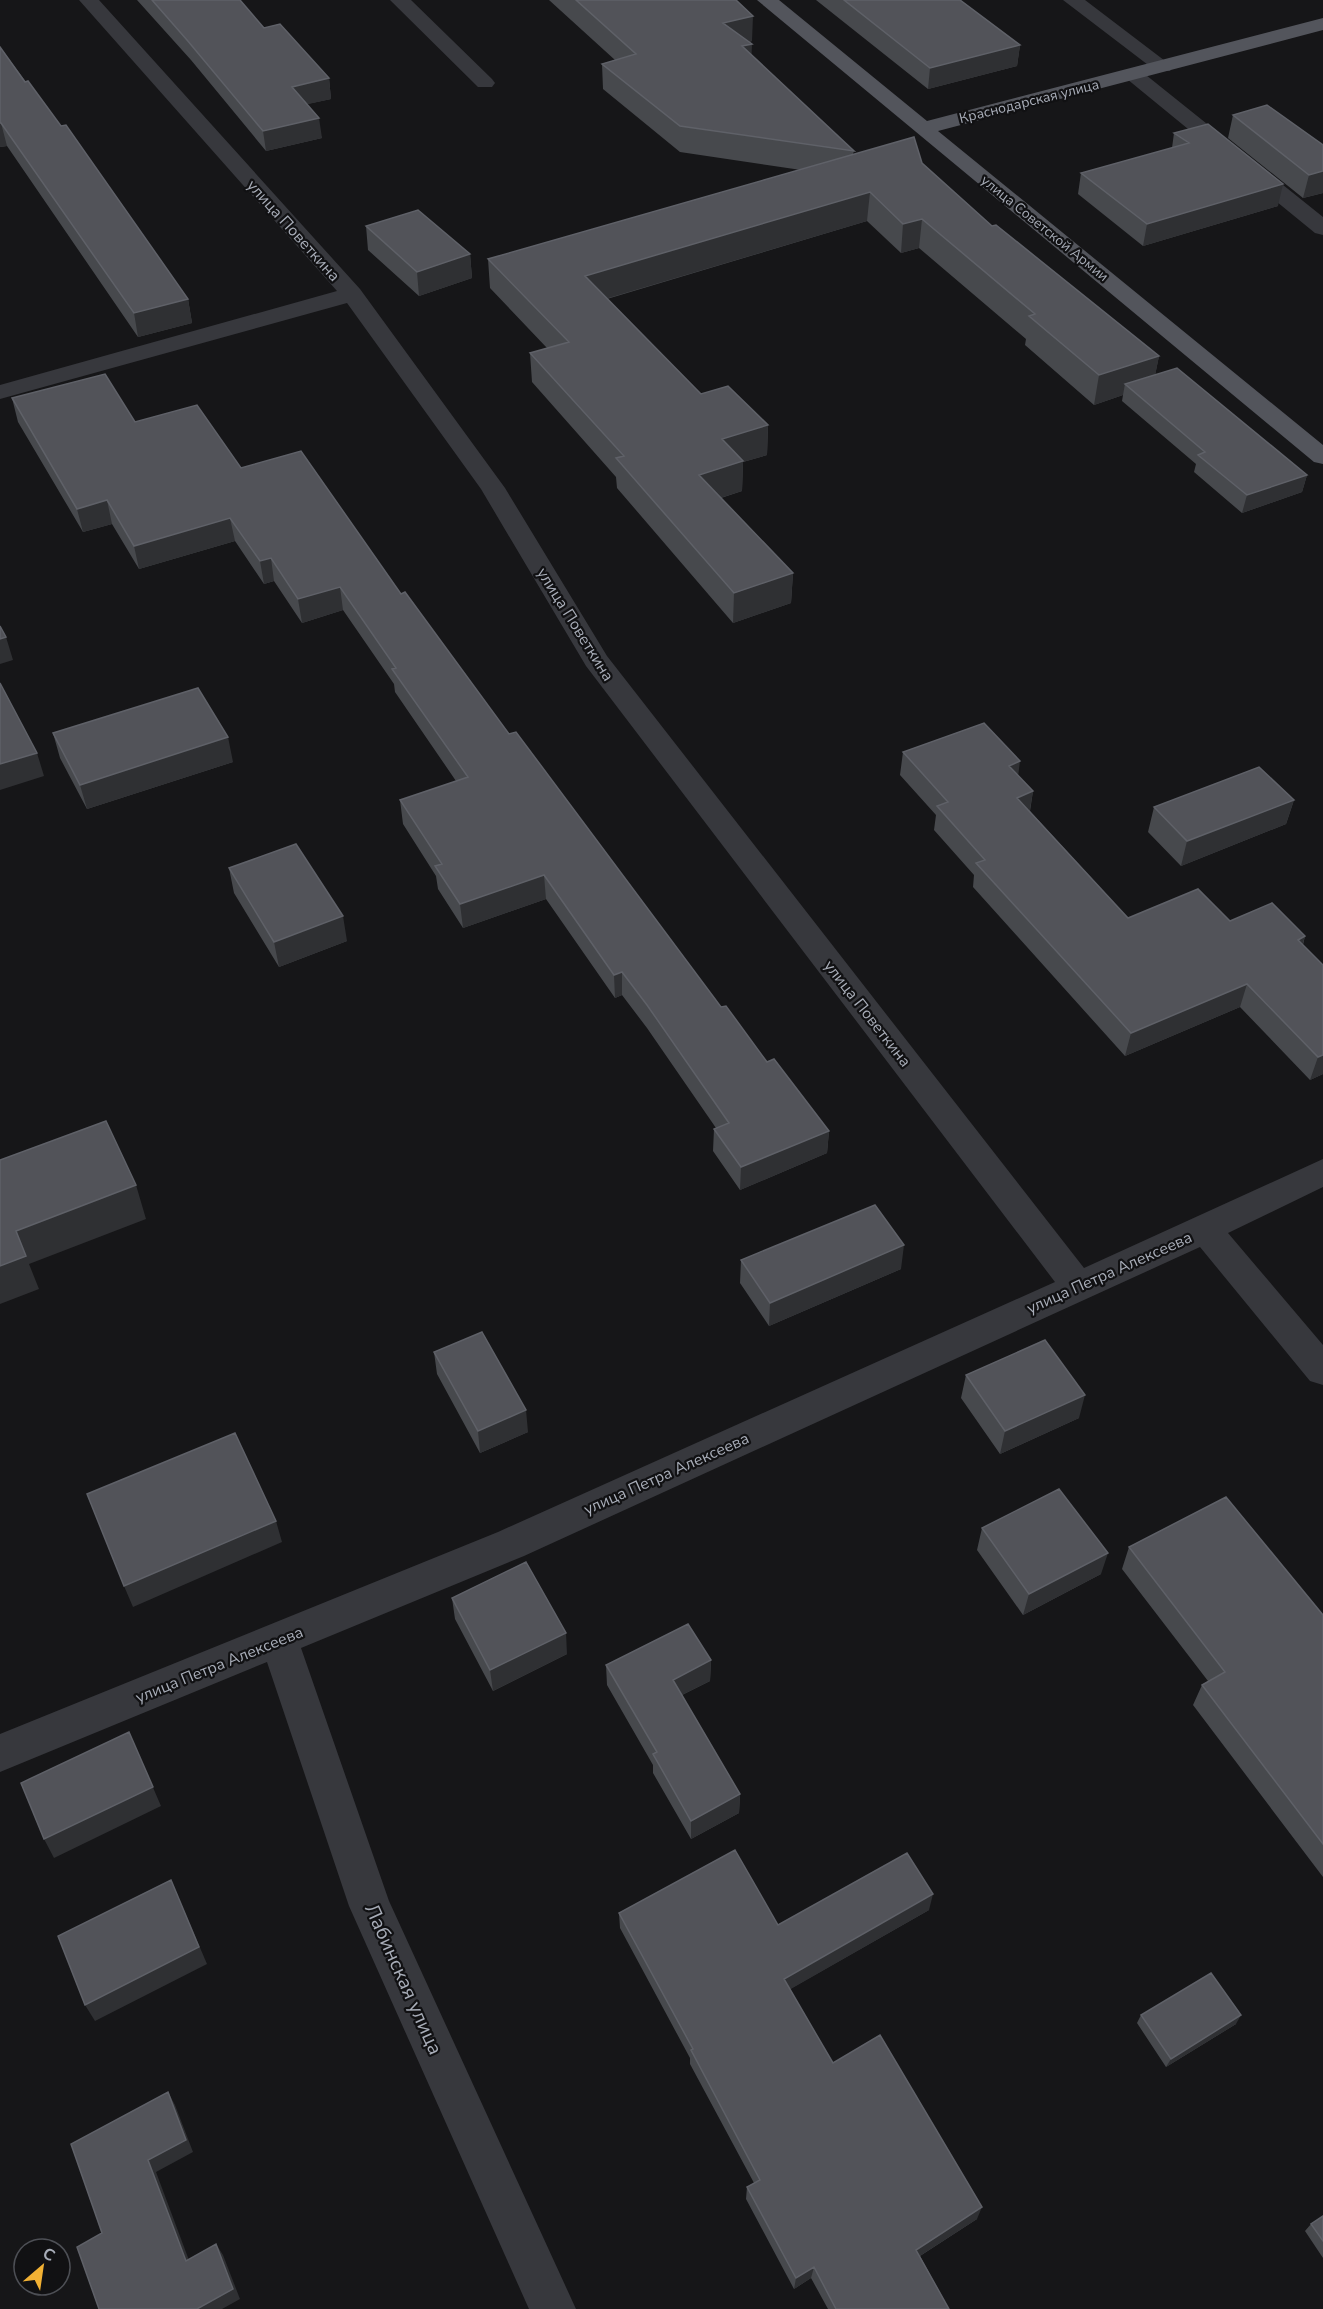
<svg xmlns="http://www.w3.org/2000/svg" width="1323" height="2309" viewBox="0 0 1323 2309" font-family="'Nunito Sans',sans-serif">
<rect width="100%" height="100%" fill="#161618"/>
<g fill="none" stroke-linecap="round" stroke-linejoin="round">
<path fill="#37383d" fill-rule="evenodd" d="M79,0H99L360,289L505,488L607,656L1084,1268L1323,1159V1187L1228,1233L1323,1345V1385L1310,1381L1200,1247L524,1556L301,1648L389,1901L576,2309H529L349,1906L267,1662L0,1772V1734L498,1532L1055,1282L586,666L481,489L347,303L0,399V385L337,291Z
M390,0H411L492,79L495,83L492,87H478Z
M1063,0H1085L1173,67L1170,71H1156Z
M1134,69L1141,71L1323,217V235L1315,233L1127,79L1124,75L1127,71Z"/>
<path fill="#53555c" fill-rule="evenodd" d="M757,0H779L927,121L1323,18V30L938,131L1323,445V464L1314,462Z"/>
</g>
<path fill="#47494d" d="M137,0H240L264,28L329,78L331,99L307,104L322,138L266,151L191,60Z
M549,0H736L752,41L749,42L751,55L854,151L853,154L922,163L992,226L1159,356L1155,375L1307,475L1302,492L1242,513L1194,472L1196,464L1122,401L1123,395L1094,405L1025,345L1026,339L919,248L901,253L867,221L607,299L701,394L768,425L767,455L743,462L742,491L721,498L793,573L791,603L733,623L617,488L616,477L532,382L530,353L547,348L490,288L488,259L801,170L680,152L603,89L602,64L615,60Z
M816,0H960L1020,45L1017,66L928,89Z
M0,47L188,299L192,323L138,337L7,146L0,147Z
M1233,115L1323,145V193L1303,198L1228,138Z
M1174,133L1278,206L1143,246L1078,194L1081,173L1172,148Z
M366,226L470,254L472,278L419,296L368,250Z
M12,398L135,422L241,468L401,594L509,734L721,1007L767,1062L829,1131L827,1153L740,1190L713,1151L714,1129L716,1128L647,1028L622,995L615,998L546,899L463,928L438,889L436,876L403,824L400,800L456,781L395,692L394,684L343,610L302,623L274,581L264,584L235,541L139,569L112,524L83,532L18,422Z
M53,733L233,762L87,809L60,758Z
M903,752L1018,776L1033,791L1030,811L1128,918L1230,921L1305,936L1303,945L1323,965V1074L1310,1080L1240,1007L1125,1056L973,887L974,875L934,830L936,815L900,775Z
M1294,800L1286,824L1181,866L1148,832L1154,807Z
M229,868L347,941L279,967L234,893Z
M741,1260L901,1269L769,1326L740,1283Z
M434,1352L528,1432L480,1453L437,1374Z
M966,1375L1079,1418L1000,1454L961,1398Z
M982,1528L1101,1574L1023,1615L977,1550Z
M1129,1547L1323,1615V1877L1193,1705L1202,1685L1208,1681L1122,1569Z
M452,1598L567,1654L493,1691L455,1619Z
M711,1660L710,1681L682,1695L740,1794L739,1813L691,1839L653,1773V1765L607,1685L606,1665Z
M929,1910L790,1989L833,2063L977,2219L920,2256L949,2309H828L811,2278L794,2289L746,2199L747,2187L754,2183L690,2064V2058L620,1928L619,1913L778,1925Z
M1141,2015L1236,2024L1166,2067L1137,2023Z
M1323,2216V2258L1305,2231L1311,2224Z"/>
<path fill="#2f3033" d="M753,16L752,41L723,48V23Z
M752,44L751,69L742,46Z
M1020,45L1017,66L928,89L930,68Z
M329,78L331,99L295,107L292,87Z
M319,118L322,138L266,151L263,131Z
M0,123H1L7,146L0,147Z
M1323,171V193L1303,198L1309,175Z
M1283,184L1278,206L1143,246L1147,224Z
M870,192L867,221L585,305V276Z
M922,219L919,248L901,253L903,224Z
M470,254L472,278L419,296L417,272Z
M188,299L192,323L138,337L134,313Z
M1159,356L1153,386L1125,384L1123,395L1094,405L1099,375Z
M768,425L767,455L743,462L742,491L698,505L699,475L722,439Z
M1307,475L1302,492L1242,513L1247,495Z
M107,500L112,524L83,532L77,509Z
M230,518L235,541L139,569L134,546Z
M271,558L274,581L264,584L260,561Z
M793,573L791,603L733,623L734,593Z
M340,587L343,610L302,623L298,599Z
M6,637L13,660L0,664V639Z
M228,737L233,762L87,809L80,785Z
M37,753L44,776L0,790V764Z
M1020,761L1017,785L1009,766Z
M1033,791L1029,815L1017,798Z
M1294,800L1286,824L1181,866L1187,841Z
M544,875L546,899L463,928L460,904Z
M343,916L347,941L279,967L274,942Z
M1305,936L1298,959V940Z
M622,972V995L615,998L614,975Z
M1247,984L1240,1007L1125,1056L1131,1033Z
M1323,1055V1074L1310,1080L1318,1057Z
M829,1131L827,1153L740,1190L741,1167Z
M136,1185L146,1219L29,1264L39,1289L0,1304V1266L16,1231Z
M904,1245L901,1269L769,1326L770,1303Z
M1085,1395L1079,1418L1000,1454L1005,1431Z
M526,1410L528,1432L480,1453L478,1431Z
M276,1521L282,1542L133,1607L124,1586Z
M1108,1553L1101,1574L1023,1615L1029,1594Z
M566,1633L567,1654L493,1691L490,1670Z
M711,1660L710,1681L672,1700L673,1680Z
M129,1732L161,1806L54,1858L44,1839Z
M740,1794L739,1813L691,1839V1821Z
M171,1880L207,1964L95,2021L85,2005Z
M933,1894L929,1910L782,1994L784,1979Z
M1241,2015L1236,2024L1166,2067L1171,2059Z
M168,2092L175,2105L193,2152L156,2172L193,2271L186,2261L148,2160Z
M982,2207L977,2219L912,2261L916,2250Z
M216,2244L223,2255L240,2299L222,2309H197Z
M814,2267L811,2278L794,2289L796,2278Z"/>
<path fill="#525359" stroke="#5f6168" stroke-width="1.5" d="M152,0H240L264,28L280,24L329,78L292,87L319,118L263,131L187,40Z
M576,0H736L753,16L723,23L752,44L742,46L854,151L680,126L602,64L636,54Z
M844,0H960L1020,45L930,68Z
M0,47L25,82L28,81L61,126L66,125L188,299L134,313L1,123H0Z
M1267,105L1323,145V171L1309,175L1233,115Z
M1208,124L1283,184L1147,224L1081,173L1189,143L1174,133Z
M914,137L922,163L992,226L996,225L1159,356L1099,375L1029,316L1035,314L922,219L903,224L870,192L585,276L701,394L728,386L768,425L722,439L743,461L699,475L793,573L734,593L616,458L624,456L530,353L569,342L488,259Z
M418,210L470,254L417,272L366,226Z
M1177,368L1307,475L1247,495L1198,455L1205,452L1125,384Z
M105,374L135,422L197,405L241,468L301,451L401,594L405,592L509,734L516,732L721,1007L726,1006L767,1062L774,1059L829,1131L741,1167L714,1129L729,1123L647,1005L622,972L614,975L544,875L460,904L435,866L442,864L400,800L468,777L392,669L396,668L340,587L298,599L271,558L260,561L230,518L134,546L107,500L77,509L12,398Z
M0,626L6,637L0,639Z
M0,683L37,753L0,764Z
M198,688L228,737L80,785L53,733Z
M984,723L1020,761L1009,766L1033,791L1017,798L1128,918L1198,889L1230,921L1272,903L1305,936L1298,940L1323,965V1055L1318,1057L1247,984L1131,1033L976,863L985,860L937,806L948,802L903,752Z
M1259,767L1294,800L1187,841L1154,807Z
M296,844L343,916L274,942L229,868Z
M106,1121L136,1185L16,1231L26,1256L0,1266V1160Z
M875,1205L904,1245L770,1303L741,1260Z
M482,1332L526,1410L478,1431L434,1352Z
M1045,1340L1085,1395L1005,1431L966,1375Z
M235,1433L276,1521L124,1586L87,1494Z
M1059,1489L1108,1553L1029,1594L982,1528Z
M1226,1497L1323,1615V1844L1202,1685L1225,1672L1129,1547Z
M526,1562L566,1633L490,1670L452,1598Z
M688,1624L711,1660L673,1680L740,1794L691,1821L653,1754L657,1752L606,1665Z
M129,1732L153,1787L44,1839L21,1783Z
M735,1850L778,1925L907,1853L933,1894L784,1979L833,2063L880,2035L982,2207L916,2250L949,2309H836L814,2267L796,2278L747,2187L760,2180L691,2050L693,2049L619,1913Z
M171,1880L199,1947L85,2005L58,1936Z
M1211,1973L1241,2015L1171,2059L1141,2015Z
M168,2092L186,2140L148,2160L186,2261L216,2244L233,2289L197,2309H99L77,2247L102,2233L71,2144Z
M1323,2216V2241L1311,2224Z"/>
<g text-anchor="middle" stroke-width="4.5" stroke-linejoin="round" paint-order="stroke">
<g font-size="14" fill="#a8adb8" stroke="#111113">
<text transform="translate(1029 101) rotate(-14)" y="5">Краснодарская улица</text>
<text transform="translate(1045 228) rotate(39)" y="5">улица Советской Армии</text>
</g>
<g font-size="16" fill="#a8adb8" stroke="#111113">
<text transform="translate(294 230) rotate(48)" y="6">улица Поветкина</text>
<text transform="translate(576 624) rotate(58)" y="6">улица Поветкина</text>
<text transform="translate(868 1013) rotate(52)" y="6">улица Поветкина</text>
<text transform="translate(1109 1272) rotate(-24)" y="6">улица Петра Алексеева</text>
<text transform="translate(666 1473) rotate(-24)" y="6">улица Петра Алексеева</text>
<text transform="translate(219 1664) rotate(-22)" y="6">улица Петра Алексеева</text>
</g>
<g font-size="20" fill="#a8adb8" stroke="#111113">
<text transform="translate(404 1979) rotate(66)" y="7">Лабинская улица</text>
</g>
</g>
<g transform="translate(42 2267) rotate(29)"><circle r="28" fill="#111113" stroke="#4d4f55" stroke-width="1.5"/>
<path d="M0-4.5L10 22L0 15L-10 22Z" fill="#f2b134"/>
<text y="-9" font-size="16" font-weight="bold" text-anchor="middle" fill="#a8adb8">С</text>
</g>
</svg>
